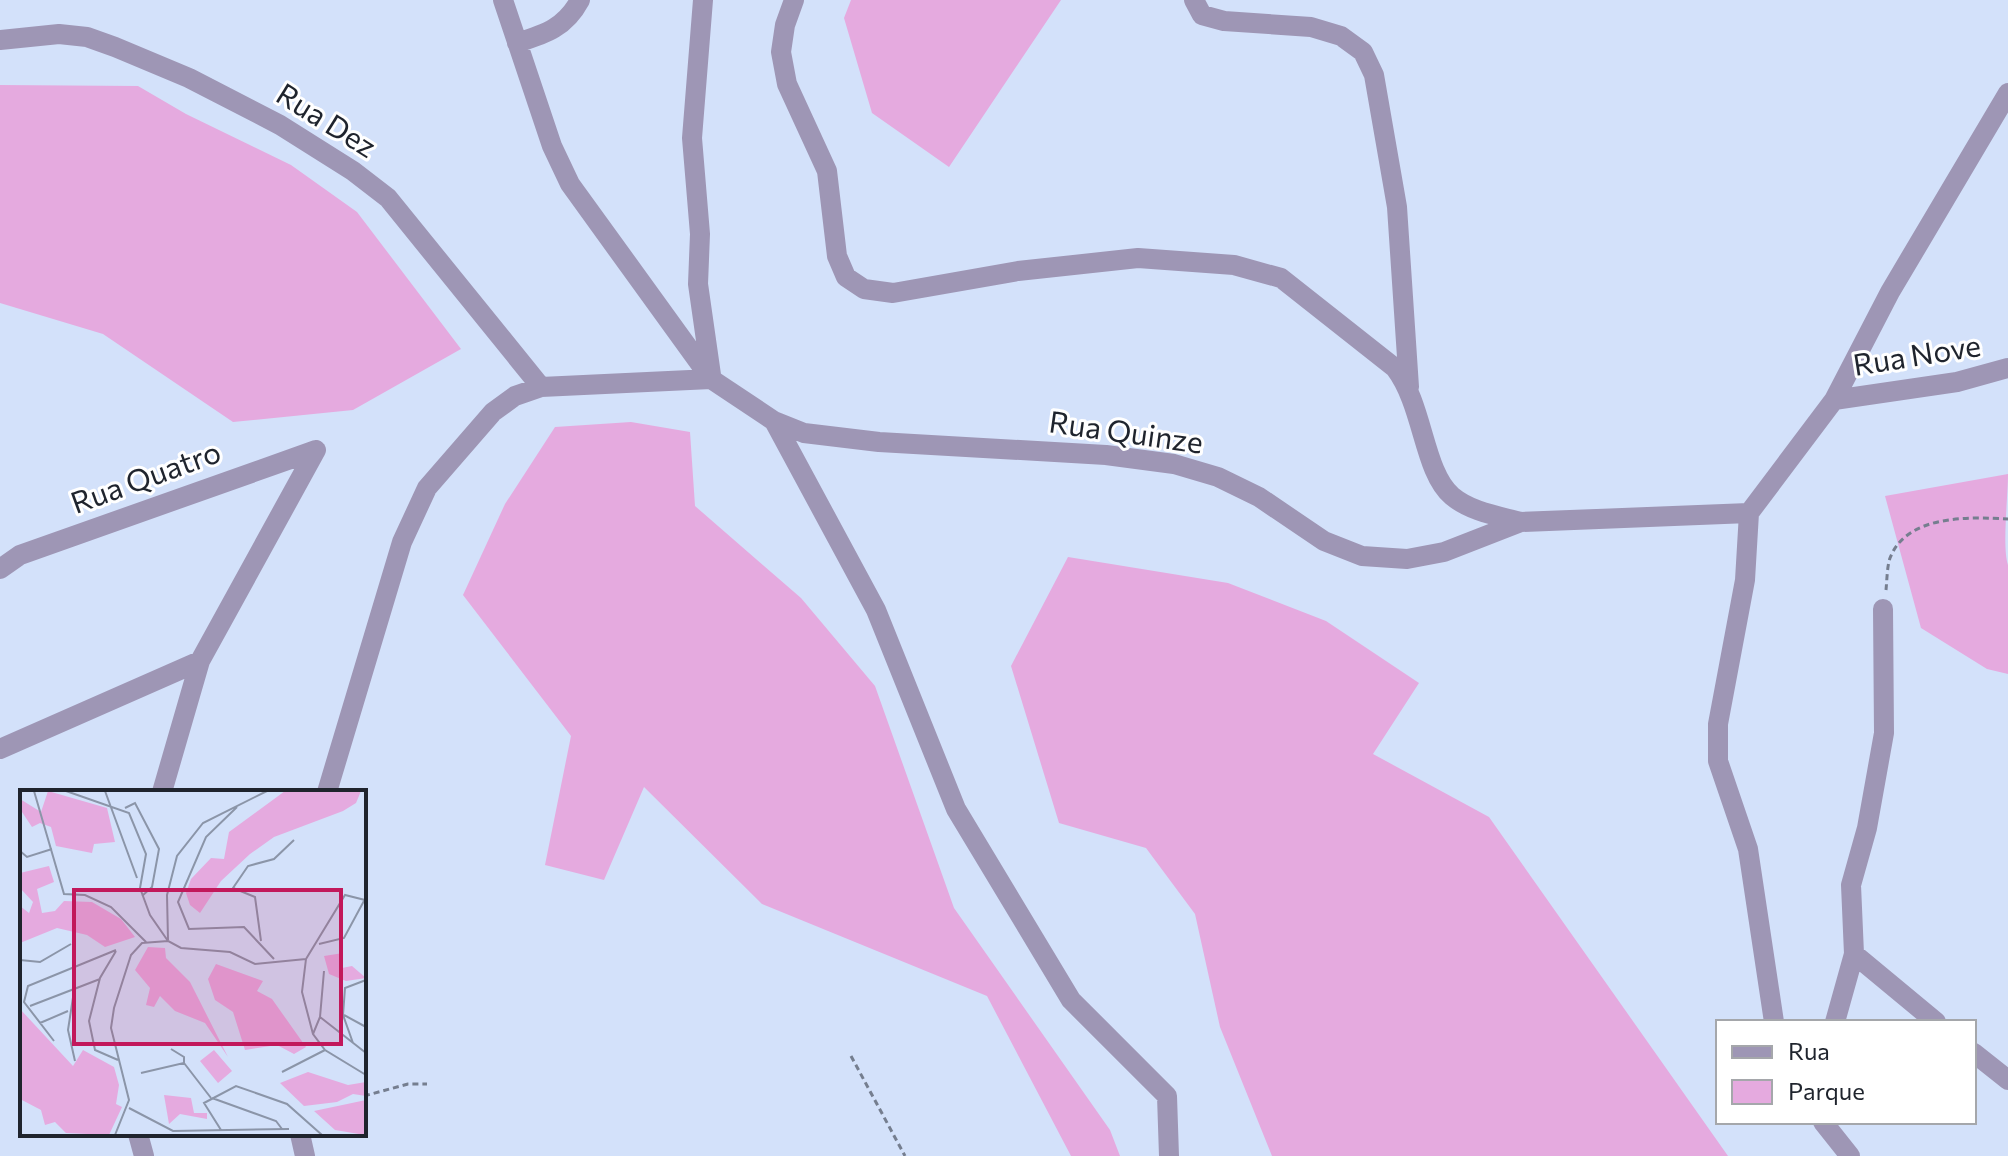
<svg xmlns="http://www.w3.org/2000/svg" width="2008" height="1156" viewBox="0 0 2008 1156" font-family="Commissioner,sans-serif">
<rect width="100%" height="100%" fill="#d3e1fa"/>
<path fill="#e5aadf" d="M851,0H1061L949,167L872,113L844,18Z
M0,85L138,86L186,114L291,165L357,212L461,349L353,410L233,422L103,334L0,303Z
M631,422L690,432L695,506L801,598L875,686L954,908L1110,1130L1120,1156H1071L987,996L762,904L644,787L604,880L545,865L571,736L463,595L505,504L555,427Z
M2008,474C2008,498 2002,547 2008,565V674L1987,669L1921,628L1885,496Z
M1068,557L1228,583L1326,621L1419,683L1373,754L1489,817L1728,1156H1272L1220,1027L1195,914L1146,848L1059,823L1011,666Z"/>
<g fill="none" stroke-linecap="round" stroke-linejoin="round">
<path stroke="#757e8f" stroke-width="3" stroke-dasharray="6 4" stroke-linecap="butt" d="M1886,590C1887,580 1887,567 1890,558C1907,514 1970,517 2008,519
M851,1056L905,1156
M364,1096L408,1084H427"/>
<path stroke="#9e96b5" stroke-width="20" d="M503,0L552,146L570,184L711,379L774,421L804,433L879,442L1106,455L1174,464L1218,477L1259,497L1324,541L1362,556L1407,559L1444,552L1521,522L1749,513
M703,0L692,138L700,234L698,284L711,375
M794,0L785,25L781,52L787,84L827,171L837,256L846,277L864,289L893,293L1018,271L1138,258L1234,265L1281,278L1395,368C1424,406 1423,471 1452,496C1471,512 1499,516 1521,522
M1194,0L1202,15L1224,21L1311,27L1341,36L1363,52L1374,75L1397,207L1409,387
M0,40L59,34L87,37L115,47L189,78L280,125L353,171L388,198L541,387
M517,43C545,34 565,28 580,0
M1834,400L1957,382L2008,368
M774,421L876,610L956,809L1071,1000L1167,1096L1169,1156
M1749,513L1745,580L1718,724V761L1748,849L1774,1022
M1749,513L1834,400L1890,292L2008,93
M0,569L20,555L316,450
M0,749L200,661
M162,792L200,661L316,450
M327,792L402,542L427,488L493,412L515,396L541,387L711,379
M1854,954L1936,1022
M1835,1022L1854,954L1851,885L1867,828L1884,733L1883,609
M1974,1053L2008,1080
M1823,1122L1850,1156
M138,1134L144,1156
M300,1134L305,1156"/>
</g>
<g text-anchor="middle" stroke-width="6" stroke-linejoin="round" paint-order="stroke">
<g font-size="30" fill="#1f242d" stroke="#fff">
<text transform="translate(326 121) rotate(32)" y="10">Rua Dez</text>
<text transform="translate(1917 356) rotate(-9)" y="10">Rua Nove</text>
<text transform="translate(1126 433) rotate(8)" y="10">Rua Quinze</text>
<text transform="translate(146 478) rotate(-20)" y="10">Rua Quatro</text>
</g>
</g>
<g transform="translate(20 790)">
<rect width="346" height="346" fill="#d3e1fa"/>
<path d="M28,1L87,18L95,52L74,54L72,63L36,56L31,37L20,33L12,37L0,19V9L21,22ZM265,1H341L336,13L323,21L254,47L230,64L201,91L180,123L170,115L166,103L171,89L191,68L204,69L209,42ZM29,76L34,92L17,99L22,123L35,121L44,111L72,112L101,129L115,147L85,157L67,145L37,138L0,153V116L9,123L13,112L0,98V83ZM128,157L145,158L146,168L170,192L208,267L185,233L155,221L140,206L134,217L126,215L130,198L115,180ZM323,163L322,178L332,176L346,188L326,191L309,184L304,166ZM196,174L243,191L237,201L252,209L286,257L274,264L257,255L225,260L213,222L195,210L188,189ZM0,219L53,276L63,260L94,277L99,295L96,314L102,317L89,345L46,343L35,332L25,335L21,320L0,309ZM194,260L212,281L198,293L180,271ZM288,282L328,295L346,292V306L333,304L317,312L284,316L260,293ZM144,305L171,308L174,323H187V329L160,324L149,334ZM346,310L345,345L315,340L294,321Z" fill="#e5aadf"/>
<path fill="none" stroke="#8b95a8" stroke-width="2" d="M14,1L44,104L65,105L91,117L126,152M46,1L109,23L126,64L120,98L130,125L148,151L161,158L210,162L235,174L286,169M85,1L117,88M217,17L186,47L158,112L169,139L224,137L254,169M105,18L115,13L139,59L132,97L122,106M0,61L7,67L32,59M148,150L147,105L157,66L183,33L247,1M241,151L235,107L213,98L228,76L254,69L274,50M299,154L324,148L345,109M96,161L80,188L69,231L75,260L98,270M286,169L282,202L293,244L305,260L346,285M286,169L325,105L345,110M0,170L20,172L51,154M54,201L48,240L55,271M10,216L80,189M324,225L346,237M300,227L346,263M20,233L48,221M293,244L300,227L304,181M34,251L4,212L8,196L96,160M333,253L323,225L325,198L346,190M164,273L191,308M262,282L305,260M121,283L164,273V267L151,259M192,308L256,331L262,339M109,318L153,341L269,339M201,340L184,313L216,296L267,314L302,345M95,345L109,310L91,238L94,218L111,165L122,153L148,151"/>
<path fill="#c2185b" fill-opacity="0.15" stroke="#c2185b" stroke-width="4" d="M54,100H321V254H54Z"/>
<rect width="346" height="346" fill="none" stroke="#1f242d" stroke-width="4"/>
</g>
<rect x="1716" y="1020" width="260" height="104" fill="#ffffff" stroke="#a5a7ab" stroke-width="2"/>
<rect x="1732" y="1046" width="40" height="12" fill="#9e96b5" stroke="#a5a7ab" stroke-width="2"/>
<text x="1788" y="1060" font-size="24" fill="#1f242d">Rua</text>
<rect x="1732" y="1080" width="40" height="24" fill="#e5aadf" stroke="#a5a7ab" stroke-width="2"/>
<text x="1788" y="1100" font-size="24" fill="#1f242d">Parque</text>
</svg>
